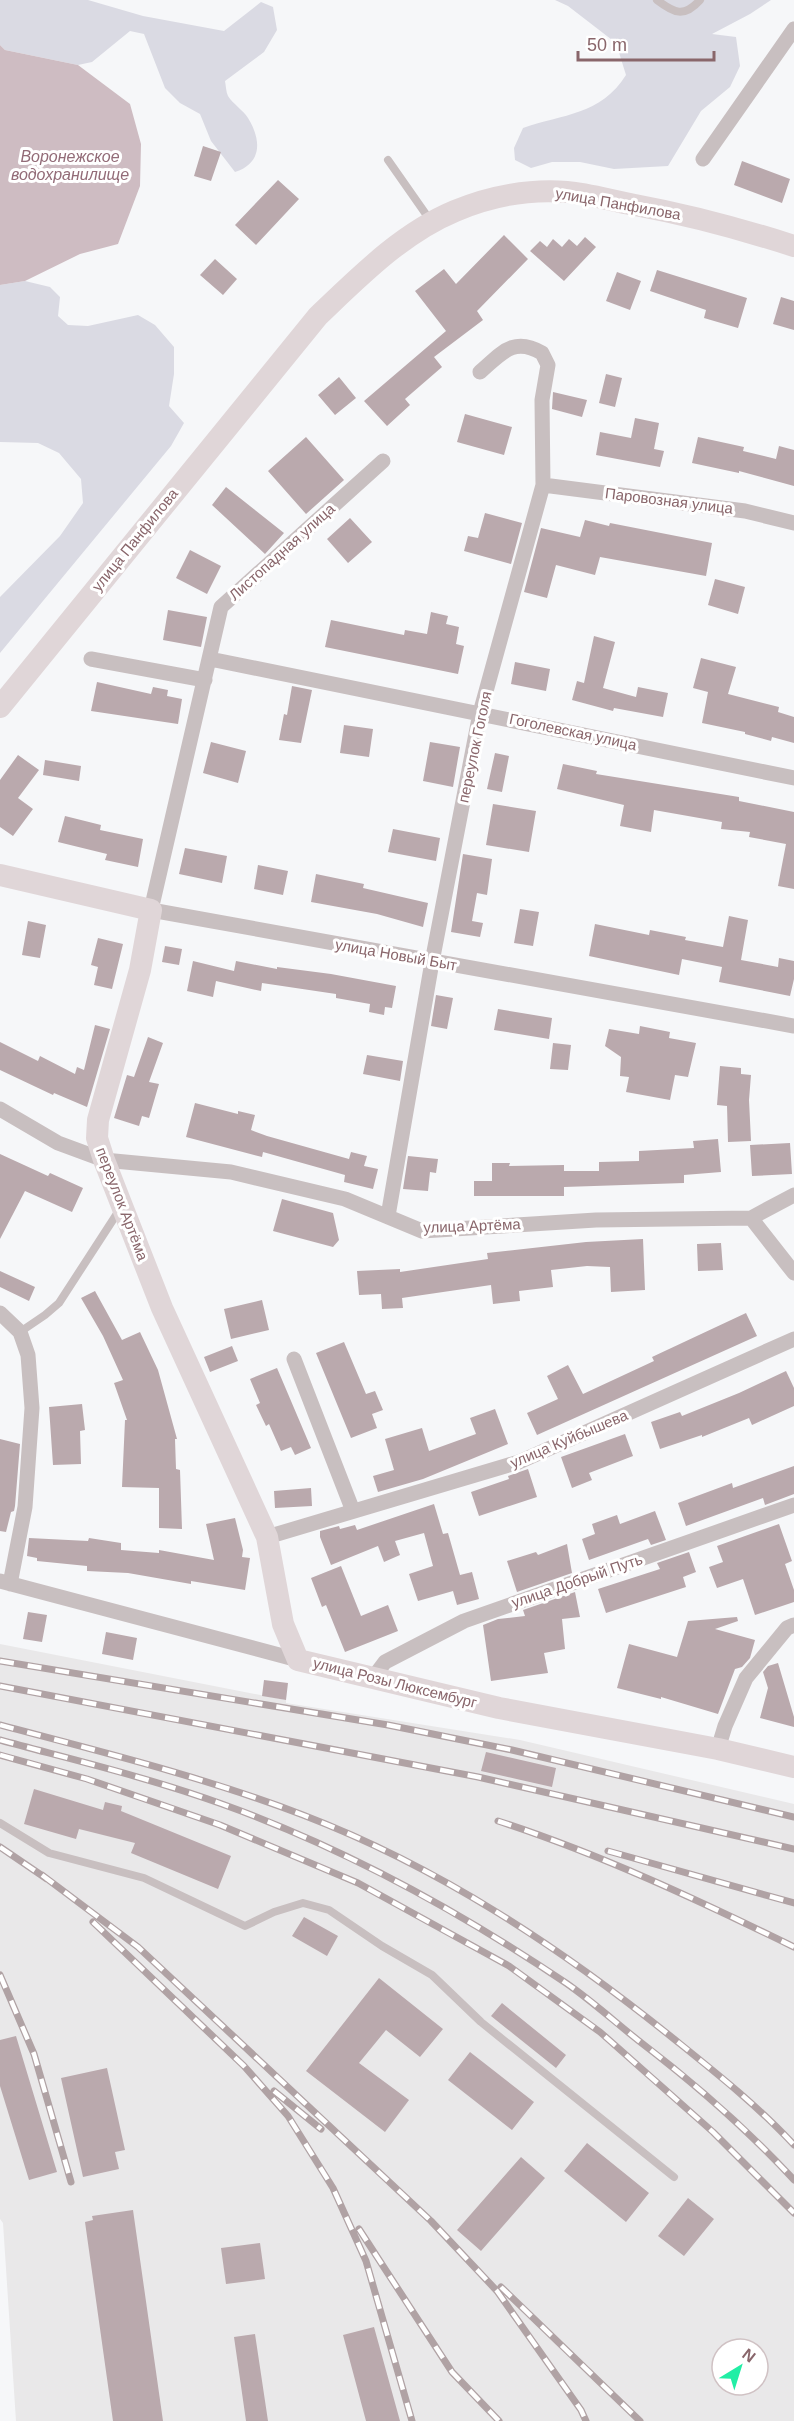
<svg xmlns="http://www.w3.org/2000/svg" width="794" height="2421" viewBox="0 0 794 2421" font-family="Helvetica,sans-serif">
<rect width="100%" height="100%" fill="#f6f7f9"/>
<path fill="#e9e8e9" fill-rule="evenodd" d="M0,1644L286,1700V1703L520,1740L794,1804V2421H16L3,2223L0,2219ZM722,2349H758V2385H722Z"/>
<path fill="#dadae3" d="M0,0H88L143,16L224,31L261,2L273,7L277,30L264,52L225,81C226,86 226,92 228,96C233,104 243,110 248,118C261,139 263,163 235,172L211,141L200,114L180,103L165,88L144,34L130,31L92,62L78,65L5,50L0,45Z
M555,0H771L750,14L712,34L736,37L740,66L730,87L701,111L668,166L614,169L580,162H552L531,168L515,160L514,148L523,128C563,114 601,115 626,75L616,43L568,6Z
M25,281L50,287L60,297L58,316L68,325L88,326L138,315L155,325L174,347V374L169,406L184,423L171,446L0,653V597L60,536L83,503L81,479L59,453L38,443L0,442V285Z"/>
<path fill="#cebcc2" d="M0,45L5,50L78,65L130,104L141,144L140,186L118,244L80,254L25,281L0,285Z"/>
<path fill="#baa9ad" d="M203,146L221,152L211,181L194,176Z
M742,161L790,179L782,203L734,185Z
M278,180L299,199L256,245L235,225Z
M504,235L528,259L477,311L483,320L434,357L442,367L405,399L410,405L387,426L364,401L446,331L415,291L444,269L456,284Z
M585,237L596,247L564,281L530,251L540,241L547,247L553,239L562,247L569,239L577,246Z
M215,259L237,279L223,295L200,275Z
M657,270L747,298L738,328L704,318L706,310L650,291Z
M617,272L641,281L630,310L606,301Z
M781,297L794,301V330L773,324Z
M606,374L622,378L615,407L599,403Z
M339,377L356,398L335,415L318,395Z
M553,392L587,400L582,417L552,409Z
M465,414L512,427L504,455L457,442Z
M635,418L659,423L654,449L664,451L660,467L596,455L600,432L631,438Z
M306,437L344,480L306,514L268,471Z
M698,437L744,447L743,451L776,459L779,446L794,450V486L739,471V473L692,463Z
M226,487L284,533L265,554L212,505Z
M485,513L522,523L511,564L464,551L468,536L478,538Z
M350,518L372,542L348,563L327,539Z
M585,520L609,526L610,523L712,543L706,576L600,557L595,575L556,565L547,598L524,592L541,528L580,537Z
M190,550L221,566L207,594L176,578Z
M715,579L745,587L738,614L708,605Z
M168,610L207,617L201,647L163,640Z
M431,612L448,616L446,624L459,627L456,644L464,646L458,674L325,647L331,620L404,635L405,630L427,634Z
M594,636L615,642L603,688L636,697L638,687L668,693L663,717L614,708L613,711L572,700L577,681L584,683Z
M701,658L736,667L728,694L779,707L778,712L794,717V743L772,737L771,741L745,734V732L702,723L708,692L693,688Z
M515,662L550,669L546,691L511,684Z
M97,682L151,694L153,687L168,690L167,696L182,699L178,724L91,711Z
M292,686L312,690L301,743L279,740L284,714L287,715Z
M344,725L373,729L369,757L340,753Z
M211,742L246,751L238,783L203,773Z
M430,742L460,747L453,787L423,781Z
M495,753L509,756L502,792L487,789Z
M18,755L39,770L18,798L33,809L13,836L0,827V780Z
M45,760L81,766L79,781L43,775Z
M563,764L597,771L596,774L739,797V801L794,812V889L778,886L786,844L749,837L750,832L721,829L722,822L654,810L651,832L620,826L624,805L557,789Z
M493,804L536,811L529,852L486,845Z
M65,816L101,825L100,830L143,839L138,867L105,860L107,854L58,842Z
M393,829L440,838L436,861L388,852Z
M185,848L227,856L222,883L179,874Z
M463,854L492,859L487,895L477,893L472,921L483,923L480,937L451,932Z
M258,865L288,871L283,895L254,889Z
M316,874L364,884L363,888L428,903L423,927L377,914L311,902Z
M520,909L539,912L533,946L514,943Z
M729,916L748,920L741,960L778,967L779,958L794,961V979L790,996L719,982L722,967L682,959L679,975L589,956L595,924L649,935L650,930L686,937L685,940L723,947Z
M28,921L46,925L40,958L22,955Z
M98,938L123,944L112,989L94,985L98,967L91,965Z
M165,946L182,949L179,965L162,962Z
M193,961L234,971L236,961L277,969V967L331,974L396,986L392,1008L385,1007L384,1015L369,1012L370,1004L336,998V994L262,983L261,991L216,981L213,997L187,991Z
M436,995L453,998L447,1029L431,1026Z
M498,1009L552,1018L549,1039L494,1030Z
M95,1025L110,1029L87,1107L54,1093L53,1095L0,1070V1042L38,1061L40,1056L75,1074L77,1067L84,1070Z
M640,1026L670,1032L669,1038L696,1043L688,1077L675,1075L670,1100L626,1092L629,1077L620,1076L621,1057L605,1046L609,1029L639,1034Z
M148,1037L163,1043L149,1082L159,1084L149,1118L142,1116L139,1126L114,1118L127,1075L134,1077Z
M553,1043L571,1045L568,1070L550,1069Z
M367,1055L403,1061L400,1081L363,1074Z
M720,1066L741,1068V1074L751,1075L749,1100L751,1141L728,1142L727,1106L717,1105Z
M195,1103L238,1114V1111L255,1115L251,1130L267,1136L349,1159L351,1152L367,1156L364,1166L378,1169L373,1189L344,1182L345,1175L263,1152L262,1157L186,1137Z
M718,1139L721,1172L684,1175V1183L564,1187V1196H474V1181H492V1163H510L509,1166L564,1165V1171H599V1162L639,1161V1151L694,1148L693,1141Z
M790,1143L792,1174L752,1176L750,1145Z
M0,1154L48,1176L50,1173L83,1188L72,1212L25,1191L0,1239Z
M408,1156L438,1159L436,1173L430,1172L428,1191L403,1189Z
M282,1199L333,1213L339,1240L333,1247L273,1231Z
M643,1239L645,1290L611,1292L610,1267L587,1266L551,1270L553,1287L519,1291L520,1301L493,1304L491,1285L402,1298L403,1308L382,1309L381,1294L359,1295L357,1271L400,1269V1272L488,1259L487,1253L586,1242Z
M721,1243L723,1270L698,1271L697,1244Z
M0,1271L35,1287L29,1301L0,1287Z
M95,1291L122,1340L140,1332L158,1370L177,1439H175L176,1469L180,1470L182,1529L159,1528V1488L122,1487L125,1420H127L114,1383L123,1380L103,1336L81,1298Z
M262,1300L269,1330L231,1339L224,1309Z
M746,1313L757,1336L537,1435L527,1413L558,1399L547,1376L568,1365L583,1394L654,1361L652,1357Z
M344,1342L366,1394L375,1391L383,1410L372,1414L377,1428L351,1438L316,1353Z
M232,1346L238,1361L210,1372L204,1357Z
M277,1368L311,1448L295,1455L291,1447L281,1451L269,1424L266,1426L256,1405L260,1403L250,1379Z
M786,1371L794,1388V1406L752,1425L749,1418L702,1437V1435L660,1449L651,1422L680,1412L682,1416L739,1393Z
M82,1404L85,1430L80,1431L81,1464L53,1465L49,1407Z
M495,1409L508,1444L423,1479L378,1492L373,1476L394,1470L385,1439L422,1428L429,1451L476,1434L470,1418Z
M625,1434L633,1456L589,1473L592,1480L572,1488L561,1457Z
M0,1439L20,1444L15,1506L14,1511L11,1512L6,1532L0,1531Z
M794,1466V1494L765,1505L763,1498L686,1526L678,1503L732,1483L733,1488Z
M528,1469L537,1497L479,1516L471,1492L509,1479L508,1476Z
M311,1488L312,1506L275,1508L274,1491Z
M434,1504L443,1534L448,1533L460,1575L472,1572L479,1599L457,1605L453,1591L418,1601L409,1574L433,1566L424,1533L395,1541L400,1555L384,1562L378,1546L331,1565L320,1537V1531L339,1526L340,1529L355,1525L357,1530Z
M655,1511L666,1540L651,1545L648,1539L589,1560L582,1539L595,1534L592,1524L617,1515L620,1524Z
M235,1518L243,1550L242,1557L250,1558L245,1590L191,1581V1584L128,1573L87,1571V1566L37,1561V1558L27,1556L29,1538L88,1541L89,1538L121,1543V1550L159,1553V1550L214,1560L206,1524Z
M779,1524L792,1561L785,1564L794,1590V1602L755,1615L743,1579L717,1588L709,1567L723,1562L717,1546Z
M567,1544L572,1573L517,1592L507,1561L536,1552L538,1555Z
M689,1552L696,1572L683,1577L686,1587L606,1613L598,1589L660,1569L657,1563Z
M341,1566L361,1616L388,1605L398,1631L345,1652L326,1605L322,1607L311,1578Z
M575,1592L580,1617L562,1619L565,1649L544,1653L548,1673L491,1681L483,1625L498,1619L525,1616L523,1610Z
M28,1612L47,1615L42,1642L23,1639Z
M737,1617L738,1621L715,1629L755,1640L750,1658L742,1667L735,1669L718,1714L661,1697V1699L617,1688L629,1644L677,1657L688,1621Z
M106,1632L137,1638L133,1660L102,1654Z
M778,1663L794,1717V1727L760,1718L768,1688L763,1672L768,1666Z
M264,1680L288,1683L286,1700L262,1696Z
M486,1752L556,1768L552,1787L481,1771Z
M34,1789L103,1810L105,1802L122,1806L121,1811L231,1856L218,1889L131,1853L135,1843L79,1829L76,1839L24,1824Z
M304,1917L338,1936L327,1956L292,1936Z
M379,1978L443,2029L420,2057L386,2030L359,2063L409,2100L385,2132L306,2071Z
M502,2003L566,2055L556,2068L491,2016Z
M16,2036L57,2172L29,2180L0,2086V2040Z
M470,2052L534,2102L512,2130L448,2080Z
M107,2068L125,2150L115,2152L119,2169L83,2177L61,2078Z
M587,2143L649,2193L626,2222L564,2171Z
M521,2157L545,2178L481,2251L457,2230Z
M688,2198L714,2219L684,2256L658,2236Z
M133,2210L163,2421H113L85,2222L93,2220L92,2216Z
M260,2243L265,2279L226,2284L221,2248Z
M374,2327L400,2421H366L343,2335Z
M255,2334L268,2421H246L234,2337Z"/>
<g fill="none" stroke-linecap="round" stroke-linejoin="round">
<path stroke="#c8bfc0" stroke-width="8" d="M657,0C674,13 684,18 700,0
M388,160L430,220
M20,1332L45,1315L59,1303L120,1209
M0,1823L49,1853L144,1878L245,1926L274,1912L303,1903L329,1910L382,1946L432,1975L481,2022L674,2177"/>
<path stroke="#c8bfc0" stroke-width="15" d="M703,159L794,29
M383,461L221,607L151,910L794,1026
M543,485L745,511L794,523
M91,659L205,680
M210,659L794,778
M0,1109L58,1143L104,1160L231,1172L345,1199L422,1231L596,1220L751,1218L794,1273
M388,1216L432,962L480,713L543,485L542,400L548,365L542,353C513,336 501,354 480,372
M751,1218L794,1195
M0,1313L20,1332L28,1355L32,1408L25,1507L10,1584
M294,1359L353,1511
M267,1537L519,1462L794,1339
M0,1581L298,1660
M373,1678L385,1662L464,1621L794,1505
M718,1749L725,1726L746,1678L787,1628L794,1625"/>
<path stroke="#e0d6d8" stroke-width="22" d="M0,707L318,316C359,277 402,233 455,211C490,196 530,189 567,192C590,194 612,201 635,205C689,215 741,229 794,246
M0,875L151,910L140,970L98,1120L97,1138L104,1160L162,1308L267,1537L283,1624L298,1660L499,1708L718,1749L794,1767"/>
<defs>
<path id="rail" d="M0,1661L388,1725L512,1750L794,1817
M0,1686L478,1777L794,1849
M0,1725C102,1752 204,1777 303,1815C439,1867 561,1948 674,2039C715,2072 758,2106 794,2145
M0,1740C74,1760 150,1778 222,1804C342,1847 462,1913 566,1983C592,2001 615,2022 639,2041C694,2083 747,2129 794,2180
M0,1755L87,1779L220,1825L358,1883L509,1966L600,2032L713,2132L794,2213
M498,1821C600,1854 698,1900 794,1947
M0,1847L47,1879
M608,1851L794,1903
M42,1875L138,1947L431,2221L497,2291L581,2410L586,2421
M93,1922L244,2066L288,2116L333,2188L366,2261L412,2421
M0,1975L34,2054L71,2182
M274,2091L321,2129
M359,2229L452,2372L499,2421
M501,2287L640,2421"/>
</defs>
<use href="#rail" stroke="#b0a2a4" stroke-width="7"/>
<use href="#rail" stroke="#fff" stroke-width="4.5" stroke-dasharray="14" stroke-linecap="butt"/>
</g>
<g text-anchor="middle" stroke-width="6" stroke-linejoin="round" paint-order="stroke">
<g font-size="15" fill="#89666b" stroke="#fff">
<text transform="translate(618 204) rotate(10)" y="5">улица Панфилова</text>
<text transform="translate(669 501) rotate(7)" y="5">Паровозная улица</text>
<text transform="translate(135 540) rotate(-51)" y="5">улица Панфилова</text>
<text transform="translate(282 552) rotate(-42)" y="5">Листопадная улица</text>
<text transform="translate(573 732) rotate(12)" y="5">Гоголевская улица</text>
<text transform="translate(475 747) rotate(-78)" y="5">переулок Гоголя</text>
<text transform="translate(396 955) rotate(10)" y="5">улица Новый Быт</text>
<text transform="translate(122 1204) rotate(69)" y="5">переулок Артёма</text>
<text transform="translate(472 1226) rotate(-2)" y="5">улица Артёма</text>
<text transform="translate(569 1439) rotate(-23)" y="5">улица Куйбышева</text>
<text transform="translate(577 1581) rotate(-19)" y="5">улица Добрый Путь</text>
<text transform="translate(395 1683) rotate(14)" y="5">улица Розы Люксембург</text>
</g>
<g font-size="16" font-style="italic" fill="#936c78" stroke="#fff">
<text x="70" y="162">Воронежское<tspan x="70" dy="18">водохранилище</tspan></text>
</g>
</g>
<g transform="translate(740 2367) rotate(38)"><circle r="28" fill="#ffffff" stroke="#d0c2c4" stroke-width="1.5"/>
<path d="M0-4.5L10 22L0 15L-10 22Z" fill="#21eea5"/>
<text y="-9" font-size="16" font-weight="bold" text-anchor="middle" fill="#89666b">N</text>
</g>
<path d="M578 51v9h136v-9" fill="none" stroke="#89666b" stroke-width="3"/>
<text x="587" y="51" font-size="18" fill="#89666b" stroke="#ffffff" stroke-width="4.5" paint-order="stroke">50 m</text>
</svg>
